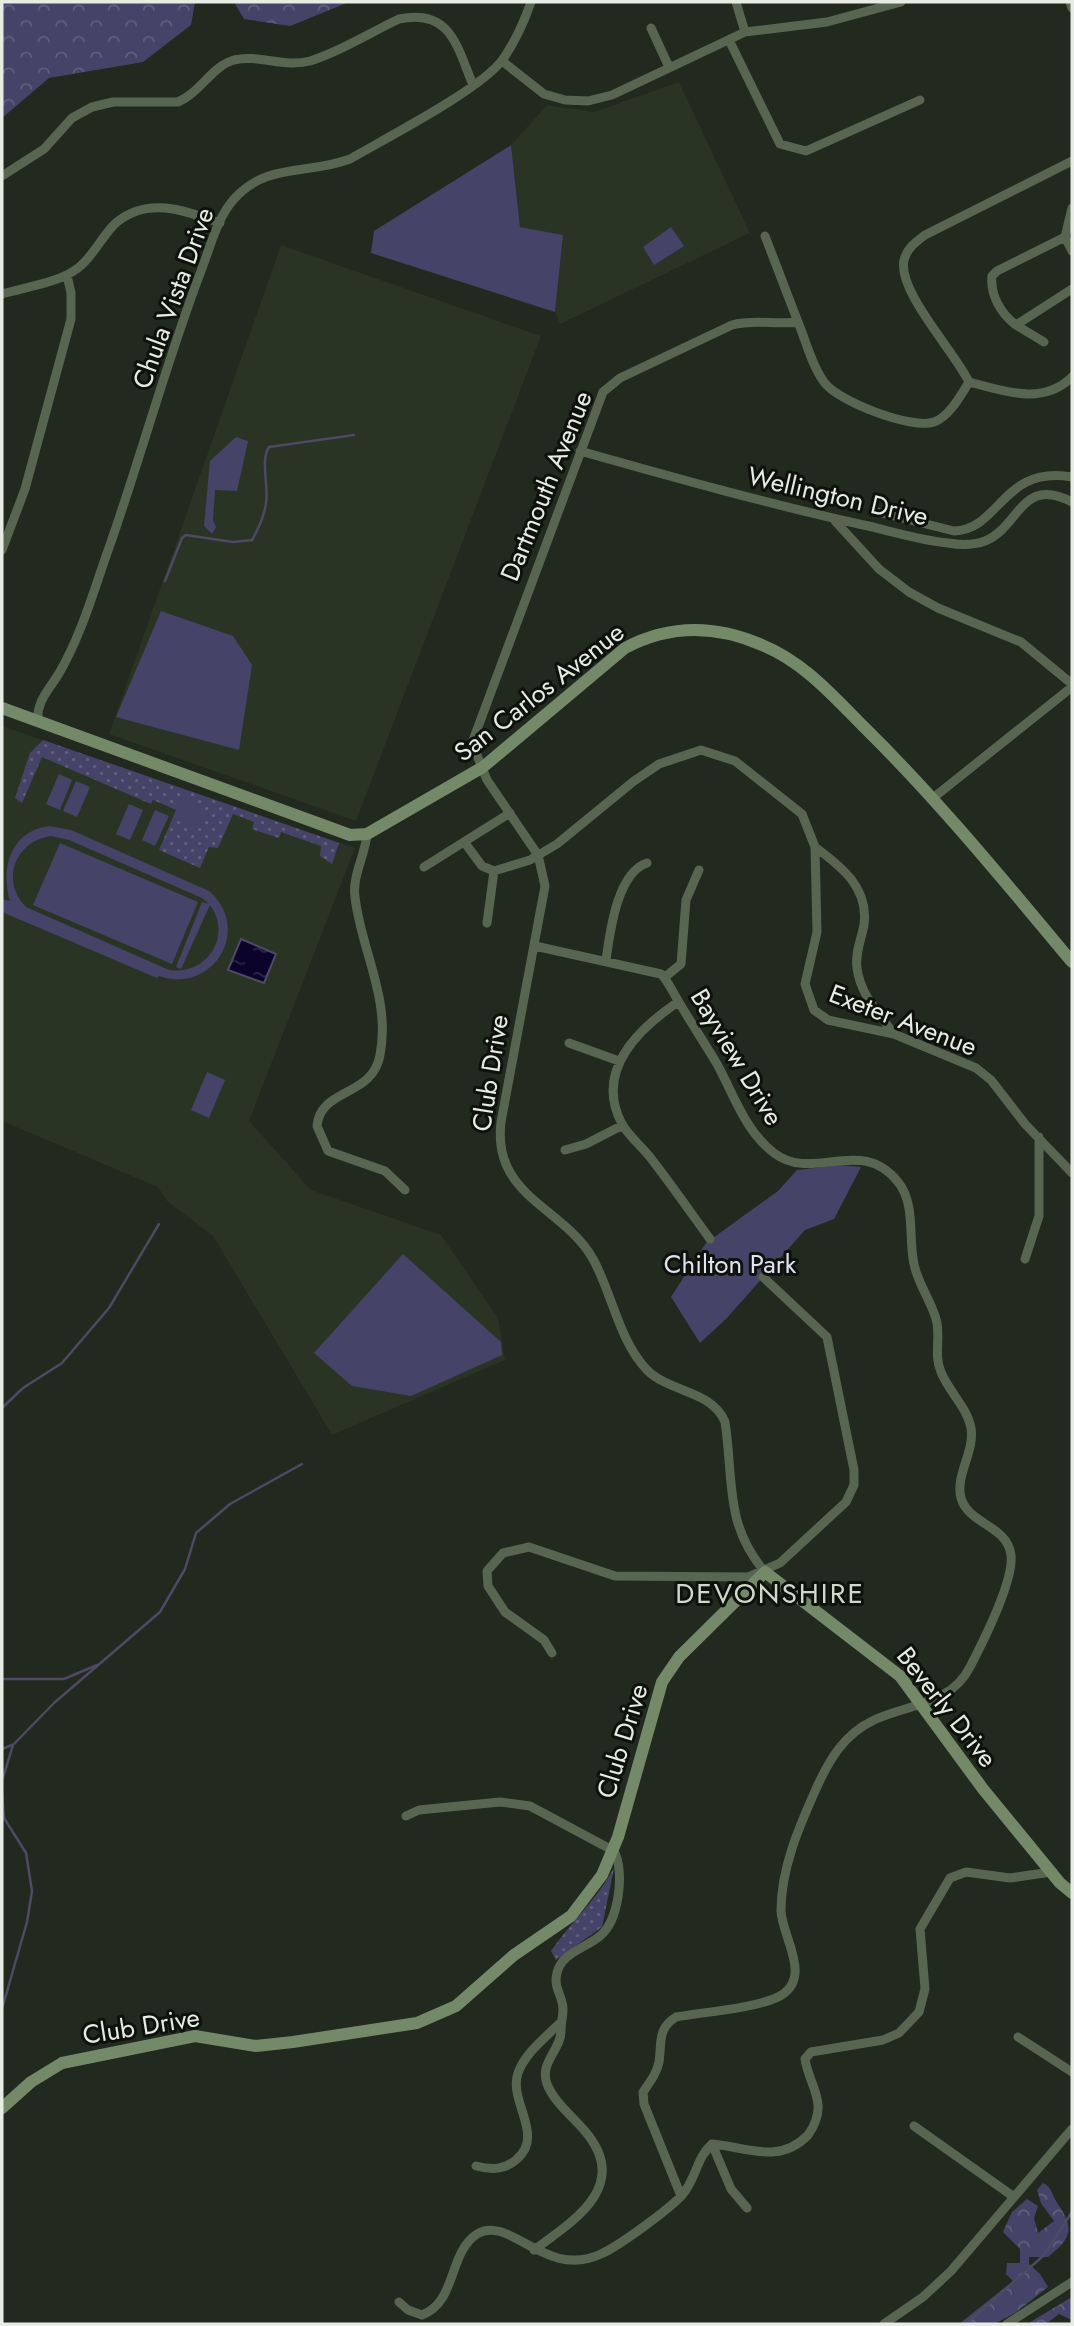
<svg xmlns="http://www.w3.org/2000/svg" width="1074" height="2326" viewBox="0 0 1074 2326" font-family="Jost,sans-serif">
<defs>
<pattern id="grass-dots" width="8" height="8" patternUnits="userSpaceOnUse" patternTransform="scale(1.75)"><rect width="8" height="8" fill="#454468"/><path d="M2 2h.1M6 6h.1" fill="none" stroke="#605f7d" stroke-width="1.8" stroke-linecap="round"/></pattern>
<pattern id="forest-crowns" width="20" height="18" patternUnits="userSpaceOnUse" patternTransform="scale(1.75)"><rect width="20" height="18" fill="#454468"/><path d="M2 6a3 3 0 1 1 6 0M12 15a3 3 0 1 1 6 0" fill="none" stroke="#605f7d"/></pattern>
<pattern id="water-ripples" width="26" height="14" patternUnits="userSpaceOnUse" patternTransform="scale(1.75)"><rect width="26" height="14" fill="#0c032c"/><path d="M2 4q2-2 4 0t4 0M15 11q2-2 4 0t4 0" fill="none" stroke="#2f284a"/></pattern>
</defs>
<rect width="100%" height="100%" fill="#22291e"/>
<path fill="#293424" d="M679,82L750,233L560,324L555,312L563,235L520,227L511,145L547,105L594,112Z
M281,245L541,336L356,821L109,734Z
M2,726L355,848L249,1121L311,1190L441,1235L498,1318L505,1360L332,1435L213,1236L167,1201L158,1187L2,1121Z"/>
<path fill="url(#grass-dots)" d="M43,740L339,843L332,864L320,856L321,846L281,832L279,838L252,829L254,822L233,814L218,848L209,847L200,868L159,850L176,810L153,800L151,804L42,757L22,803L15,798L30,753Z
M614,1868L602,1927L556,1960L551,1951C572,1921 594,1903 614,1868Z"/>
<path fill="url(#forest-crowns)" d="M2,2H195L191,25L143,62L49,78L2,118Z
M234,2H349L290,26L244,19Z
M1043,2183C1052,2187 1051,2193 1056,2201C1074,2228 1074,2236 1048,2257H1029V2264L1040,2274L1048,2287L1015,2313L994,2324H959L1013,2281L1006,2274L1007,2263H1020V2249L1003,2232L1012,2212L1027,2199L1038,2206L1034,2218L1038,2233L1054,2221L1041,2203L1037,2190Z
M1072,2297V2320L1059,2314L1046,2324H1027Z"/>
<path fill="#454468" fill-rule="evenodd" d="M511,145L520,227L563,235L555,312L371,253L374,231Z
M671,227L684,246L654,265L643,247Z
M236,437L248,441L237,491L215,490L213,520L216,527L212,534L204,526L210,461Z
M161,611L233,636L252,665L239,750L116,717Z
M59,774L72,780L60,810L46,804Z
M76,781L90,787L77,817L63,811Z
M188,794L190,804L208,816L188,831L182,813L173,808Z
M129,804L143,810L130,840L116,834Z
M155,810L169,816L155,846L142,840Z
M49,826L71,830L209,891C253,929 213,995 159,976L157,978L2,912V899L10,901C0,868 11,831 49,826ZM51,836L69,840L202,898L209,904L202,902L176,967L181,969L210,905C233,936 206,976 169,970L26,907C0,881 15,841 51,836Z
M60,843L198,902L172,964L33,905Z
M207,1072L225,1080L209,1118L191,1110Z
M840,1165L861,1167L834,1219L805,1230L726,1319L700,1343L671,1297L706,1243L778,1191L797,1170Z
M403,1254L501,1342L502,1355L411,1396L352,1386L314,1353Z"/>
<path fill="url(#water-ripples)" stroke="#4e4964" stroke-width="2" d="M241,939L276,954L264,983L228,970Z"/>
<g fill="none" stroke-linecap="round" stroke-linejoin="round">
<path stroke="#4e4964" stroke-width="2.5" d="M165,581L182,538L186,535L233,542L252,540C259,528 264,517 266,503C269,486 260,461 269,447L354,435
M2,1408L23,1388L62,1363L109,1308L159,1224
M2,1679H64L97,1665
M2,1749L12,1745
M2,1781L13,1745L54,1703L160,1612L185,1569L196,1533L230,1504L302,1464
M2,1792L4,1818L26,1853L32,1891L27,1922L2,2009
M966,2324L1043,2256L1072,2212"/>
<path stroke="#586651" stroke-width="9" d="M736,2L745,32
M1070,2L1072,8
M651,28L669,67
M729,40L780,144L806,151L920,100
M502,61L544,94L565,100L588,101L612,95L745,32L827,22L901,2
M2,176L44,149L72,118L92,107L113,102H178C200,93 212,66 234,60C259,54 284,68 310,61C340,52 371,32 399,19C451,8 457,47 473,85
M1072,208L1065,237L1072,251
M765,236L798,322
M1065,237L997,271L992,276C990,295 1001,314 1016,325L1072,289
M2,294C25,287 59,283 78,268C94,256 102,235 117,222C149,196 186,211 220,223
M1016,325L1044,342
M969,382C955,352 897,291 904,260C907,248 916,242 925,235L1072,161
M580,451C672,477 765,503 859,524C888,530 918,540 948,543C959,545 974,545 985,541C1020,527 1021,475 1072,502
M878,512L954,531C1000,530 1002,465 1072,477
M835,521L879,569L909,592L938,608L1021,642L1072,684
M2,550L25,489L71,319V293L67,275
M38,722C36,702 48,691 58,675C82,635 95,586 111,542C142,453 167,360 201,271C210,248 217,218 234,199C267,162 308,175 350,159C386,138 482,89 503,59C515,42 524,22 531,2
M933,798L1072,687
M367,834C365,856 352,876 355,897C361,950 391,999 380,1055C373,1097 320,1088 317,1126L328,1151L385,1171L405,1190
M465,843L482,866L494,871L530,860L557,844L634,781L659,764L701,750L735,761L802,814L815,847L817,932L805,984L814,1010L828,1020L894,1034L976,1068L991,1080L1025,1124L1072,1173
M815,847C842,867 869,888 864,925C861,940 855,953 857,968C860,994 879,1014 894,1034
M424,867L510,813
M487,923L494,871
M535,946L661,974C669,982 673,993 680,1004C692,1024 705,1044 717,1064C734,1095 745,1131 774,1153C813,1183 861,1135 898,1182C916,1204 908,1238 914,1264C918,1285 933,1303 937,1323C940,1340 934,1356 941,1372C949,1392 967,1407 971,1428C975,1452 955,1475 961,1498C968,1524 1007,1525 1011,1555C1014,1581 983,1642 970,1667C951,1705 908,1704 874,1720C844,1734 829,1760 816,1789C799,1827 781,1868 781,1911C782,1937 813,1977 780,1996C758,2008 703,2012 676,2017C657,2029 662,2042 659,2062C657,2073 650,2082 643,2092L644,2104L681,2196
M606,960C610,932 617,873 647,863
M665,977L681,964L686,900L699,870
M678,1002C638,1029 594,1071 622,1124C630,1138 644,1148 653,1161C673,1187 691,1213 710,1239
M569,1043L619,1061
M565,1150L586,1144L623,1125
M1025,1259L1039,1216V1137
M765,1572C724,1524 734,1480 725,1422C712,1390 670,1393 647,1370C619,1341 612,1293 593,1259C564,1207 492,1197 501,1122L545,886L538,855L487,780L472,743L603,392L620,378L732,325C754,319 776,325 798,322C806,341 812,366 824,382C837,401 912,430 934,422C949,417 961,395 969,382C1004,391 1043,406 1072,377
M552,1653L544,1640L505,1612L488,1586L487,1571L503,1553L529,1547L615,1576L748,1577L780,1563L846,1502L854,1485V1470L827,1337L763,1277
M406,1816L419,1810L500,1802L530,1806L614,1851C625,1871 619,1921 600,1936C586,1948 561,1953 557,1973C553,1988 563,1996 563,2009C563,2016 561,2023 561,2030C562,2049 539,2062 547,2084C554,2102 572,2116 584,2130C632,2185 575,2220 534,2250
M1018,2037L1072,2072
M914,2126L1014,2197
M712,2144L731,2189L747,2208
M476,2166C492,2170 505,2170 517,2159C545,2135 508,2101 518,2073C525,2053 546,2037 560,2023
M399,2302L408,2310L422,2315C457,2302 448,2253 477,2234C510,2214 545,2280 601,2254C619,2246 671,2208 683,2194C696,2178 697,2157 712,2144C747,2147 779,2165 808,2135C814,2127 819,2115 818,2105C817,2089 807,2075 805,2059L811,2052L883,2040L899,2033L919,2012L925,1989L920,1929L950,1878L966,1872L1010,1878L1051,1872
M884,2324L923,2297L951,2271L1072,2129
M1007,2324L1072,2282"/>
<path stroke="#738968" stroke-width="12" d="M2,708L350,835L367,834L483,767L625,648C670,624 716,625 762,645C804,662 834,697 865,728C939,801 1005,882 1072,962
M2,2108L31,2082L62,2063L195,2036L256,2046L293,2042L417,2023L456,2006L514,1955L571,1916L602,1875L618,1837L662,1682L679,1657L765,1572L900,1676L983,1789L1060,1883L1072,1893"/>
</g>
<g text-anchor="middle" stroke-width="6" stroke-linejoin="round" paint-order="stroke">
<g font-size="26" fill="#e7ece5" stroke="#0e110c">
<text transform="translate(173 298) rotate(-70)" y="9">Chula Vista Drive</text>
<text transform="translate(546 486) rotate(-68)" y="9">Dartmouth Avenue</text>
<text transform="translate(838 496) rotate(13)" y="9">Wellington Drive</text>
<text transform="translate(539 692) rotate(-38)" y="9">San Carlos Avenue</text>
<text transform="translate(903 1020) rotate(21)" y="9">Exeter Avenue</text>
<text transform="translate(737 1057) rotate(59)" y="9">Bayview Drive</text>
<text transform="translate(490 1073) rotate(-81)" y="9">Club Drive</text>
<text transform="translate(947 1707) rotate(52)" y="9">Beverly Drive</text>
<text transform="translate(622 1741) rotate(-73)" y="9">Club Drive</text>
<text transform="translate(141 2026) rotate(-9)" y="9">Club Drive</text>
</g>
<g font-size="26" fill="#e2e2f2" stroke="#0e110c">
<text x="730" y="1273">Chilton Park</text>
</g>
<g font-size="28" letter-spacing="2" fill="#cfd9ca" stroke="#0e110c">
<text x="770" y="1603">DEVONSHIRE</text>
</g>
</g>
<rect width="1074" height="2326" fill="none" stroke="#e7ece5" stroke-width="7"/>
</svg>
